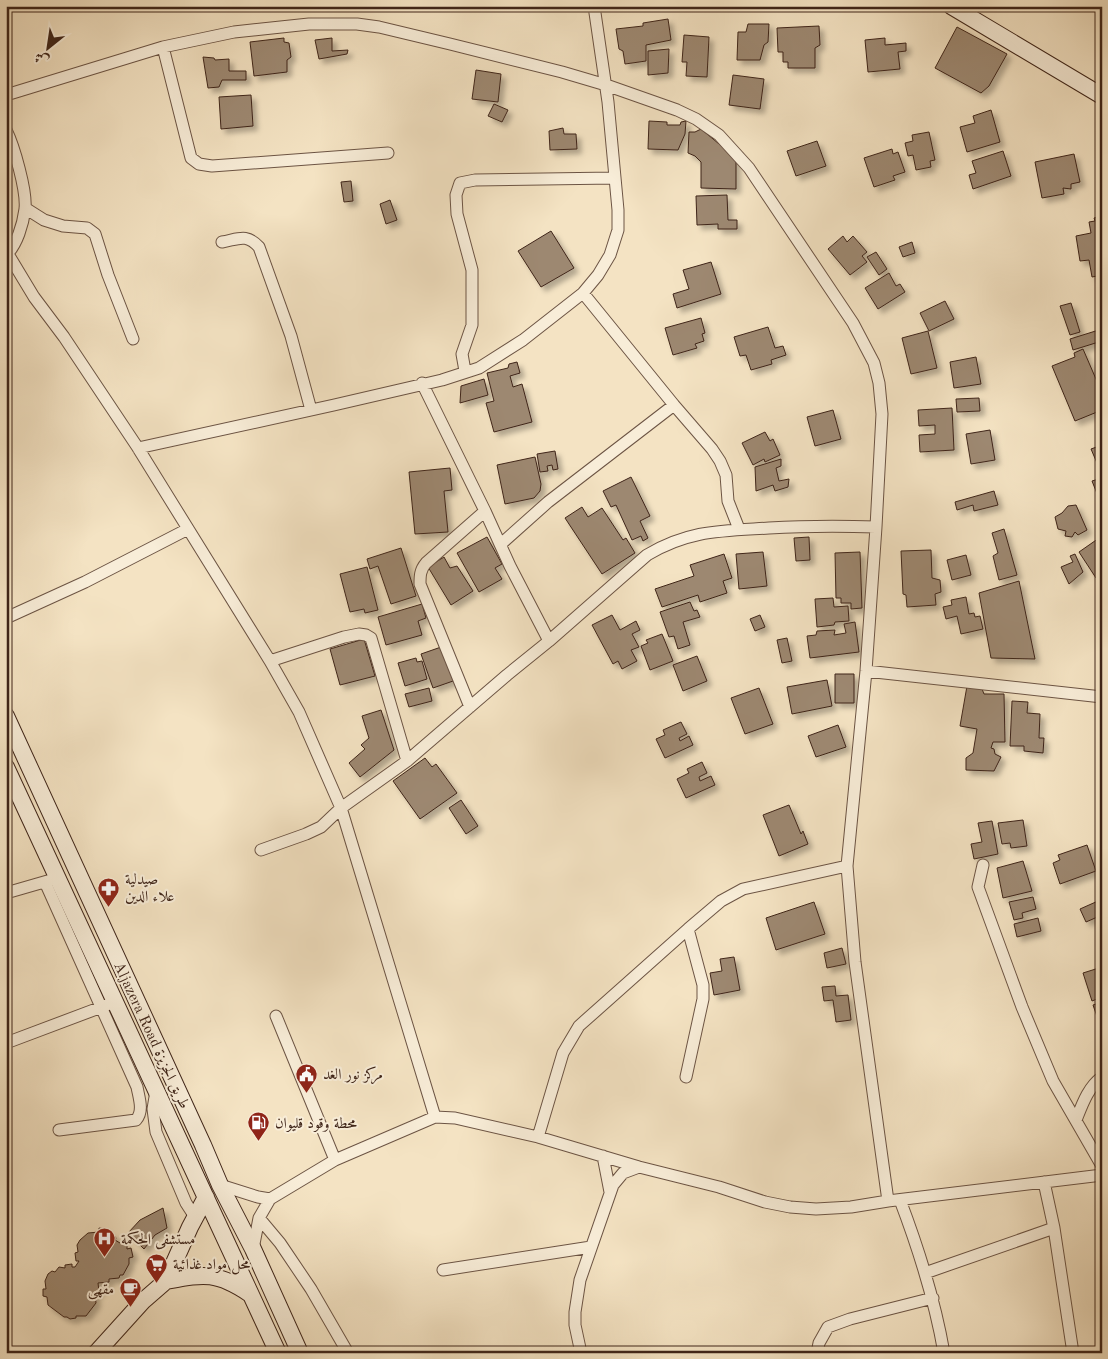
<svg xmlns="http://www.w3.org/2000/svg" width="1108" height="1359" viewBox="0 0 1108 1359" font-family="'Old Standard TT',Amiri,serif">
<defs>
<filter id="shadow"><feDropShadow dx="4.5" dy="4.5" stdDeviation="2.5" flood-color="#0004"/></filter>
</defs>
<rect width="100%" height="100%" fill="#f4e3c3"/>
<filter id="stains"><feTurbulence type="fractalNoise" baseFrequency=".004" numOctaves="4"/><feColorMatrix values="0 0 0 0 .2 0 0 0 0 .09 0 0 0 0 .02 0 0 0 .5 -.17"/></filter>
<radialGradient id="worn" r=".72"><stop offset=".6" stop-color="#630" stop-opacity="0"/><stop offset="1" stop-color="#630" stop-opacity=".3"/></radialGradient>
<path fill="#9d8871" stroke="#3f2519" filter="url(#shadow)" d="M668,19L671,40L646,45V61L625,64L623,51L619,49L616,29L643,26V23Z
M748,24H769L768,42L764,45L760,60H737L738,32H746Z
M819,26L820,45L815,48V68H788V62H783V52H778L777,28Z
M957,27L1007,54L989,86L981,93L935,68Z
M684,35L709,37L707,77L686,76L687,62H682Z
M284,38V42L289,43L291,57L287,60V72L254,76L250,42Z
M332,38V51L348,50L347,54L319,59L315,40Z
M885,38V45L906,43V51L898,52L900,69L868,72L865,40Z
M669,49L668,73L648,75V51Z
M203,57L214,58L215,60L229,59V71H246V80H222L219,87L208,88Z
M476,70L501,74L498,102L472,99Z
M733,75L764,79L760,109L729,105Z
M251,95L253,126L221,129L219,97Z
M494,104L508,110L502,122L488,116Z
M991,110L1000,142L967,152L960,127L975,123L973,116Z
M649,121L667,122V125H680L681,122L686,121L685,134L678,150L648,149Z
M563,128L564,134H576L577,149L550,150L549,131Z
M701,129L736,158V189L701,188V162L695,156L688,153L689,132H695Z
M929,132L935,160L930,161L931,167L916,170L913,155L908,156L905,143L913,141L912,135Z
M817,141L826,166L796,176L787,151Z
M892,149L893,154L898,152L905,172L893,176L895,180L874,187L864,158Z
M1003,151L1011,176L973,189L969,175L976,173L972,161Z
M1074,154L1080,182L1071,184V189L1063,188L1064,194L1042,198L1035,162Z
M351,181L353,201L344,202L341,182Z
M727,195L728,220H737V229H718V224L697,225L696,196Z
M390,200L397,220L386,224L380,204Z
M1102,216V279L1098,280L1097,276L1092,277L1089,260L1080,261L1076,236L1091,233L1089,222L1095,221L1094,218Z
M551,231L574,268L541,287L518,251Z
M843,236L847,242L853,236L867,252L862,256L867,262L850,275L828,249Z
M912,242L915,253L903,257L899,247Z
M876,252L887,269L879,275L867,257Z
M711,262L721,294L677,308L673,294L689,289L683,270Z
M889,273L896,286L900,284L905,292L878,309L865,288Z
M945,301L954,319L929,331L920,313Z
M1071,303L1080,332L1070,335L1060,306Z
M701,318L705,333L702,334L704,341L695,344L697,348L673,355L665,328Z
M768,327L775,348L783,346L786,355L771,360L772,364L751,370L746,355L740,356L734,337Z
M1102,329V341L1073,350L1070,339Z
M928,331L937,368L911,374L902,338Z
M1083,349L1102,393V410L1075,421L1052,366L1075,357L1074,353Z
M976,357L981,384L954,388L950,362Z
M517,362L520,373L510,376L513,387L522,384L532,422L494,432L486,403L494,401L487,373L508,368L509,364Z
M484,379L488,395L460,403L461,386Z
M979,398L980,411L957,412L956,399Z
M952,408L954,450L920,452L919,435L935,434V425L919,426L918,410Z
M833,410L841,439L815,446L807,417Z
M990,430L995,460L971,464L966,434Z
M765,432L770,441L773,439L780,455L765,462L764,459L753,465L742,443Z
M1102,445V470H1100L1091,449Z
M555,451L558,469L553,470L552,465L547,466L548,471L540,472L537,454Z
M535,457L541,484L540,491L534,498L505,504L497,465Z
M781,459V466L776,468L779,481L789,479L788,487L775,491L773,485L756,491L755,467Z
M450,468L452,490L444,491L448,532L415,534L409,472Z
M631,477L650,516L640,521L648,538L643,541L641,536L632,540L616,505L611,507L603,491Z
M1102,478V506L1092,481Z
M994,491L998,505L974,511L973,505L957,510L955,502Z
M1076,505L1087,530L1078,535L1075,532L1072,537L1065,536L1066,531L1058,529L1055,517L1062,513L1068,506Z
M582,507L588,517L602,508L623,540L626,538L635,553L602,574L565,518Z
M1004,529L1017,575L999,580L993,556L998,553L992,533Z
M1102,536V573L1096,578L1079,552Z
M487,537L502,564L495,568L502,579L479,592L457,553Z
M809,537L810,560L796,561L794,538Z
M401,548L416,596L391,604L378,566L370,569L367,559Z
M931,550L932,578L940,580L941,592L935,594L936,605L907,607L906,595L903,594L901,551Z
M763,552L767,586L739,589L736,554Z
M860,552L862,608L851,609V603H841V598H836L835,553Z
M724,554L732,578L723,581L727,593L700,602L698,595L662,607L655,589L694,576L690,565Z
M1075,554L1083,572L1069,584L1061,567L1073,562L1070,556Z
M966,555L971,575L952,580L947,560Z
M444,557L450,568L457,566L473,591L451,605L428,567Z
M367,567L378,610L365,613L364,609L350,612L340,574Z
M1019,581L1035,659L991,658L979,593Z
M966,597L969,614L974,613L975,617L980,616L983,629L961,634L957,616L946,619L943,607L952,605L951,600Z
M833,598L834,607L848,606L849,621L835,622L834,625L817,627L815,599Z
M690,602L694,611L697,610L700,617L683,622L690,645L678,649L674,636L669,637L660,612Z
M422,604L426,618L418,621L422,635L386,645L378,617Z
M612,615L620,630L636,621L640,630L632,634L639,647L631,650L637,661L622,669L618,661L613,664L592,625Z
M760,615L765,627L755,631L750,619Z
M855,622L859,652L810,658L807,636L816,635L817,631L835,630L834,635L846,633L844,624Z
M662,634L673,661L650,670L641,646L648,643L646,640Z
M787,638L792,661L782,663L777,640Z
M364,639L375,676L340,685L330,649Z
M444,646L456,680L433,688L421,654Z
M697,656L707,681L683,691L673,665Z
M416,658L417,662L422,661L427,679L405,686L398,663Z
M835,674H854V703H835Z
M827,680L832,706L792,714L787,687Z
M967,686L982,689L984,694H1004L1005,742H993L991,748L994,749L995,754L1001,757L994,771L966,770V758L973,753L977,729L960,726Z
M429,688L432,701L409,707L405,694Z
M759,688L773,724L745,734L731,698Z
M1012,701L1028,702L1027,713L1040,714L1039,738H1044L1043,753L1024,751V746H1010Z
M381,710L394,750L360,777L349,763L365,749L361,745L369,738L362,716Z
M681,722L687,734L679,738L680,741L689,736L693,745L665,758L656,739L665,735L663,730Z
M838,725L846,747L816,757L808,736Z
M425,758L432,767L436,764L457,793L420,819L393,781Z
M702,762L707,773L699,777L700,781L711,776L715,785L686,798L677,779L689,773L687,769Z
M461,800L478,826L466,834L449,808Z
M789,805L801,834L803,831L808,844L779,856L763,815Z
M1023,820L1027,846L1011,848L1010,843L1002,844L998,823Z
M992,821L998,854L974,859L971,844L982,842L978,823Z
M1087,845L1096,871L1060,884L1053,863L1060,860L1058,855Z
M1023,861L1032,891L1003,898L997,868Z
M1033,897L1036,909L1022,913L1023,918L1014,920L1009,902Z
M1098,901L1102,915L1086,922L1080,909Z
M814,902L825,934L776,950L766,918Z
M1038,918L1041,931L1017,937L1014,924Z
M842,948L846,964L827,968L824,953Z
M734,957L740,990L714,995L710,973L722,971L720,959Z
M1102,967V997L1092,1001L1083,973Z
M835,986L836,996L848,995L851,1020L836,1022L833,1000L824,1001L822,987Z
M1102,1002V1025H1100L1093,1005Z
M163,1208L167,1228L155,1235L144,1249L128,1233L140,1220Z
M99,1228L105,1229V1232L113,1234L116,1238L115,1240L120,1243L122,1242L127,1246V1249L131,1248L133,1257L129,1258V1264L123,1275H120L119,1278L109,1279V1282L98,1283L99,1292L95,1293L96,1303L86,1316H76V1318L70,1319L67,1317H64L48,1305L47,1297L43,1296V1289H46L45,1281L48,1274L52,1271L55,1272L59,1267L65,1268V1265L72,1264V1267H75L79,1261H76L75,1253L78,1252L77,1245L80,1240L88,1233L99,1232Z"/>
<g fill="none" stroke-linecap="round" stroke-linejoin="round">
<defs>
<path id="street" d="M163,47L191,158L199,164L212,166L388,153
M6,95L163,47L234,32L309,24H357L379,27L450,44L562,72L606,85L677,110L696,119L719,135L749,168L853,323L874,363L879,383L882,414L876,527L866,671L847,866L855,962L888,1201
M6,130C14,146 27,191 25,209C23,224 17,245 6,255
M25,208L44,220L63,226L87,228L95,234L108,275L133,339
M222,242C239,239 246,233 259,247L291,336L311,410
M8,254L34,297L64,337L138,448L270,661L299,712L341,808L435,1117
M583,293L674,405L712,449L720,461L726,475L728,501L739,529
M465,371L462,354L472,325V270L457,214L456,195L460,183L475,180L614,178
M422,383L485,511L510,566L549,641
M138,448L334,405L442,380L479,368L523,340L583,293L598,275L610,255L618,230V210L608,102L594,6
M501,544L548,502L674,405
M6,618L85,582L188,529
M270,661L344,637L359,634L366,635L371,638L407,761
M866,671L1102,697
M470,707L420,584C420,576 420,570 426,563L485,511
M261,850L306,834L321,827L341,808L407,761L507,675L549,641L647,555C689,530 721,531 769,528C805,526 840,526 876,527
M983,865L978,887L1022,1007L1053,1081L1102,1166
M45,882L137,1087C139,1098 144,1111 136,1120L59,1130
M6,893L51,880
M276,1016L335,1160
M6,1043L107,1005
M686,1077L703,999V985L688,929
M156,1091L153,1109L156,1132L186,1203L195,1217
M1076,1120C1082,1105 1088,1087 1102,1077
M538,1137L563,1053L579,1026L688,929L721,901L743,889L847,866
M603,1156L610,1192
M1044,1182L1054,1228L1073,1353
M220,1185L258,1197L270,1199
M900,1200C919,1250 935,1301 944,1353
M259,1218L280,1243L311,1289L348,1353
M253,1249L259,1218L270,1199L335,1160L435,1117L455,1118L538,1137L639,1167L719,1187L765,1202L790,1207L816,1209L851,1207L888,1201L1102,1175
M443,1270L591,1247
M925,1273L1054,1228
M581,1353L575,1325V1312L580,1280L613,1185L623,1173L639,1167
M817,1353L819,1343L828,1327L850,1319L933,1298"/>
<path id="secondary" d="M951,6L1102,96
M6,716L203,1145L220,1185L253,1249L300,1353
M6,767L278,1353
M166,1281C204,1274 216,1271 250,1294
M96,1353L143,1301L166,1281L190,1227L206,1197"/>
</defs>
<use href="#street" stroke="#6c5444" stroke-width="13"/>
<use href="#secondary" stroke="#3f2519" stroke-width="18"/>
<use href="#street" stroke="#f8edd8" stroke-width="11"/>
<use href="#secondary" stroke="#f8edd8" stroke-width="16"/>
</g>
<defs>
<symbol id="pharmacy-pin" viewBox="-11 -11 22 30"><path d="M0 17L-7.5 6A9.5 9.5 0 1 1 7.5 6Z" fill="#8f2418" stroke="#f8edd8"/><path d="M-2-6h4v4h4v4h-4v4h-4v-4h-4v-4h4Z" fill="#fff"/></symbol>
<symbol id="civic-pin" viewBox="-11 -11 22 30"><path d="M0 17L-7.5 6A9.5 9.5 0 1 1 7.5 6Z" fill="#8f2418" stroke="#f8edd8"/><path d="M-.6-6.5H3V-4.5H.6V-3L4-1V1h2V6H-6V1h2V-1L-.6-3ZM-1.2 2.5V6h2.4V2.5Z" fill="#fff"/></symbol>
<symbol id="fuel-pin" viewBox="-11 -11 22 30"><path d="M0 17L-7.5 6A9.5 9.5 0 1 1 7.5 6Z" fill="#8f2418" stroke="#f8edd8"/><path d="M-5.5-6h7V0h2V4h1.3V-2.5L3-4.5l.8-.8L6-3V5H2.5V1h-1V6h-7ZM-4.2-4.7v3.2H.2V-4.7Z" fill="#fff"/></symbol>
<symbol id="hospital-pin" viewBox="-11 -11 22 30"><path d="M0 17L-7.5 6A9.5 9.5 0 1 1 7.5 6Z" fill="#8f2418" stroke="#f8edd8"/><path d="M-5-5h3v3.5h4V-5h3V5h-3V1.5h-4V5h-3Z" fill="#fff"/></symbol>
<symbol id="supermarket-pin" viewBox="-11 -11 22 30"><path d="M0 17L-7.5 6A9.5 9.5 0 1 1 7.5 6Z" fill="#8f2418" stroke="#f8edd8"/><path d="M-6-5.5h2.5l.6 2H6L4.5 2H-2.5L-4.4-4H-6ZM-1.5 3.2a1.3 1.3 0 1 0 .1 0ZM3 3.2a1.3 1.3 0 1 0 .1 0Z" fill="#fff"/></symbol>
<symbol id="cafe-pin" viewBox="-11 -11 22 30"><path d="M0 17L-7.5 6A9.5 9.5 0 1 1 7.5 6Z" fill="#8f2418" stroke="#f8edd8"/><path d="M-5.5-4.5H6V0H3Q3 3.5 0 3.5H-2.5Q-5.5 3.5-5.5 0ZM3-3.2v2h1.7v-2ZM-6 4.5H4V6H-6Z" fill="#fff"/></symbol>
</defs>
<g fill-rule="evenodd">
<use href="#pharmacy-pin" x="96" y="876" width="25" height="34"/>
<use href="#civic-pin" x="294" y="1062" width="25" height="34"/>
<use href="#fuel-pin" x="246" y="1110" width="25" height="34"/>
<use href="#hospital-pin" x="92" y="1226" width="25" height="34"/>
<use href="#supermarket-pin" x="144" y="1252" width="25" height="34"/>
<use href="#cafe-pin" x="118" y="1276" width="25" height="34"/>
</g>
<g text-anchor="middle" stroke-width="4" stroke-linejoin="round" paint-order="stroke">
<g font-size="15" fill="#3f2519" stroke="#f8edd8" text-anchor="start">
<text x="125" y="884">صيدلية<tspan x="125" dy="17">علاء الدين</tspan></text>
<text x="323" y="1079">مركز نور الغد</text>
<text x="275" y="1128">محطة وقود قليوان</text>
<text x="121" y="1244">مستشفى الحكمة</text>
<text x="173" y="1269">محل مواد غذائية</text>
<text x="114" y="1294" text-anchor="end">مقهى</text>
</g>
<g font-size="15" fill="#3f2519" stroke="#f8edd8">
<text transform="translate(152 1035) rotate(65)" y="5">Aljazera Road طريق الجزيزة</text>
</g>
</g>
<rect width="1108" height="1359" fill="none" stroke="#f4e3c3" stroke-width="25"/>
<rect x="8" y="8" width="1093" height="1344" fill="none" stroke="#3f2519" stroke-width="2.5"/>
<rect x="12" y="12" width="1083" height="1334" fill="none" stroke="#3f2519"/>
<g transform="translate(48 48) rotate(210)" stroke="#f8edd8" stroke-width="4" paint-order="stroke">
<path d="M0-4L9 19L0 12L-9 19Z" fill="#3f2519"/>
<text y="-8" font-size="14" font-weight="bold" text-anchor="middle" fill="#3f2519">ش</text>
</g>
<rect width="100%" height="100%" filter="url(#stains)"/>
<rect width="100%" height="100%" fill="url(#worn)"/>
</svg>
